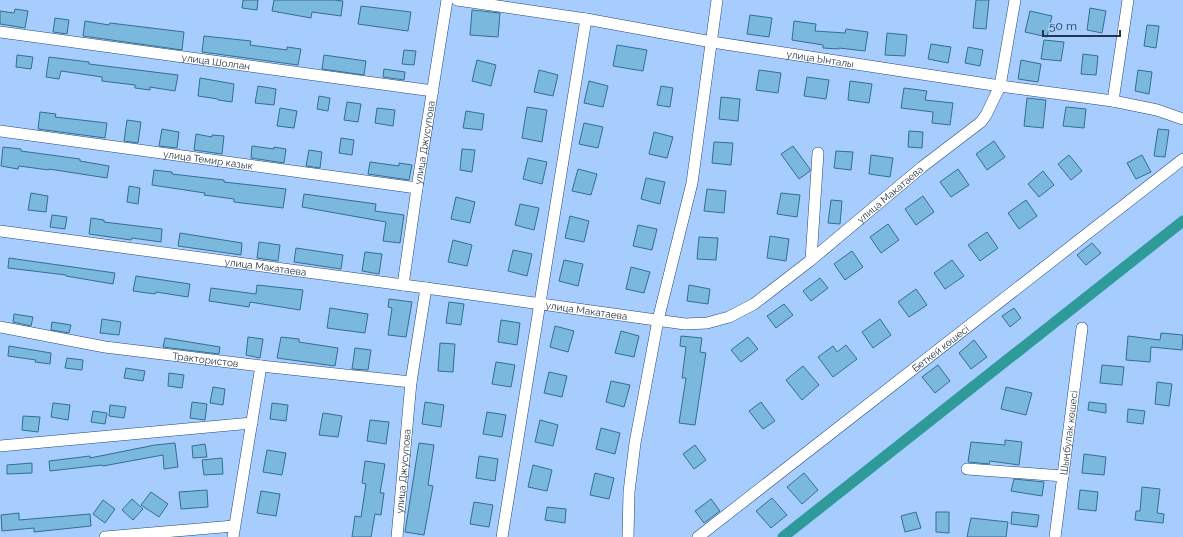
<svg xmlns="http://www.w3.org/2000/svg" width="1183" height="537" viewBox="0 0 1183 537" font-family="Raleway,sans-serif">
<rect width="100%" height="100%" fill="#a7cdff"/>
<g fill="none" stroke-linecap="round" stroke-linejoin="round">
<path stroke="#2f9a9a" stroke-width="11" d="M783,537L1183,221"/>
</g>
<path fill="#7bb8dd" stroke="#326f90" d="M243,0H258L257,10L242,8Z
M274,0H334L343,1L341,16L312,12L311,18L272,11Z
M976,0H989L986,29L973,28Z
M361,6L411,12L408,31L358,24Z
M1090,8L1106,11L1102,33L1087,30Z
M15,9L28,11L25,28L0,24V11L14,13Z
M472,10L500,13L498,37L470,35Z
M1030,11L1052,16L1047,37L1025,32Z
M750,15L772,18L769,37L747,34Z
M55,18L69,20L67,34L53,32Z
M85,21L109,25L110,23L184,32L182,50L83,36Z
M794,21L816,24L815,31L845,33L846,29L868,32L865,51L839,48V49L823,48V45L792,40Z
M1147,25L1159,26L1156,48L1144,46Z
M887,33L907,35L905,56L885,55Z
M204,36L251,41L250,45L287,50V47L301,49L298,65L202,52Z
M1044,40L1064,42L1061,61L1041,59Z
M931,44L951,47L948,63L928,59Z
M617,45L647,50L643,71L613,66Z
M968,47L983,50L980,66L965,63Z
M404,50L416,51L414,65L402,64Z
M1083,54L1098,56L1096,75L1081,74Z
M17,55L33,57L31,69L16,67Z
M324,55L366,61L364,75L322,69Z
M49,57L89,62V64L178,75L175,91L150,87V90L135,88V85L102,81V77L61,71L59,79L46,77Z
M477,60L496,65L491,86L472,81Z
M1021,60L1041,64L1038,82L1018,79Z
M384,69L405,72L404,80L383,77Z
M539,70L558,75L553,96L534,92Z
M759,70L781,73L778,93L756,90Z
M1138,70L1152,72L1149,94L1135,91Z
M807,77L829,80L826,99L804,96Z
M200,78L234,84L232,102L218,100V99L198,96Z
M589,81L608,86L603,107L584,103Z
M850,81L872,84L869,103L848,100Z
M258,86L276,89L274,105L255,103Z
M661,86L673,88L670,107L657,105Z
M904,88L927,91L925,100L953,103L950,125L932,123L933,112L901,108Z
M319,96L330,98L328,111L317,109Z
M721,97L740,99L738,121L719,119Z
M1027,98L1046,100L1043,128L1024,126Z
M347,102L361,104L358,122L344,120Z
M527,107L547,110L542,142L522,138Z
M1066,107L1086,109L1084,128L1063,126Z
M280,108L297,111L294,128L277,126Z
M377,108L395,110L393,126L375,123Z
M466,111L484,114L482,130L463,128Z
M40,112L56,114L55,117L107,123L105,138L38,129Z
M127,120L141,122L138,143L124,141Z
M584,123L603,127L598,148L579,144Z
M162,129L179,132L177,148L159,146Z
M1158,129L1169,130L1165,157L1154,156Z
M909,131L923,132L922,148L908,147Z
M654,132L673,137L667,158L649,154Z
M196,134L212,137V135L224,136L222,154L194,150Z
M341,138L354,140L352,155L339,153Z
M994,141L1005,157L987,170L976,154Z
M714,142L733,143L731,165L712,163Z
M252,146L274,149V147L286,149L284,163L251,158Z
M793,146L810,169V171L799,179L781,154Z
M3,147L21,149V151L80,159V161L109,166L107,178L49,169V170L19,166L18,169L1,166Z
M462,149L475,150L472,172L460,170Z
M309,150L322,152L320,168L306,166Z
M836,151L853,152L851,170L834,168Z
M871,155L893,158L890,177L869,174Z
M1069,155L1082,171L1071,180L1058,164Z
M1142,155L1151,172L1136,179L1127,163Z
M528,158L547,162L542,184L523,179Z
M370,162L399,166V163L412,165L409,180L368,174Z
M578,169L597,174L591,195L572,191Z
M958,169L969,185L951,197L940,182Z
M154,170L172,172V174L224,180V182L286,189L283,208L234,202V199L204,195L205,193L152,185Z
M1043,171L1054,185L1039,197L1028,184Z
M646,178L665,182L660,204L641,199Z
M129,186L140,188L138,204L127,202Z
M707,189L726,191L724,213L704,211Z
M31,193L48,196L46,212L28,210Z
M781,193L800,195L797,217L777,214Z
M304,194L376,204L375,211L404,215L400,243L383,241L386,222L302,207Z
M923,196L934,212L916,225L905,209Z
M456,197L475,202L470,223L451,219Z
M831,200L842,201L840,224L828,223Z
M1026,200L1037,216L1019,229L1008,213Z
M520,204L539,208L534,230L515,225Z
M52,215L67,217L65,229L50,227Z
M570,216L589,221L584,242L565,238Z
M91,218L104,220V222L162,229L161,242L132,238L131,240L89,234Z
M888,224L899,240L881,253L870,237Z
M638,225L657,229L652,250L633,246Z
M987,232L998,248L980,261L968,245Z
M180,233L242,243L241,255L178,246Z
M770,236L789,239L786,261L767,258Z
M699,237L718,238L716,260L697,259Z
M453,240L472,245L467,266L448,262Z
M259,242L280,245L278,261L257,258Z
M1092,243L1101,253L1086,265L1077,255Z
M296,248L343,255L341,269L294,262Z
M513,250L532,254L527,276L508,271Z
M852,251L863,267L845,280L834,264Z
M365,252L382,254L379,274L362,271Z
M9,258L115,273L113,284L66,276V275L8,268Z
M564,260L583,264L578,286L559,281Z
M952,260L964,276L945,289L934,273Z
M631,267L650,272L644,293L626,289Z
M136,276L190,284L188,297L156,292L155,294L133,291Z
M820,278L828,288L811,301L803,291Z
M257,285L303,290L300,310L250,302L249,307L209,301L211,288L256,294Z
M689,285L710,289L708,304L687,301Z
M916,289L927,305L909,317L898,302Z
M389,299L412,302L406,337L388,335L392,308L388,307Z
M449,302L464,304L461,325L446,323Z
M784,304L793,315L776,328L767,316Z
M330,308L368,314L365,333L327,328Z
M1014,308L1021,318L1010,327L1002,316Z
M14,314L33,317L31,326L13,322Z
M102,319L121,322L119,335L100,333Z
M880,319L891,335L873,348L862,332Z
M501,320L520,323L517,345L498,342Z
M52,322L71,325L69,333L51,330Z
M555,326L574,331L568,352L550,347Z
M621,331L639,336L634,357L615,353Z
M1161,333L1183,335L1182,350L1151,347L1150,362L1126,360L1128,336L1160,340Z
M681,336L702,338L700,352L706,353L695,425L679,423L686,378H682L686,347L680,346Z
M248,337L263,339L260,358L246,355Z
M281,337L299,339V342L338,348L335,366L277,358Z
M748,337L758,349L741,362L731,350Z
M165,338L220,347L219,354L163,347Z
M974,340L987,357L971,369L959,353Z
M440,343L455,344L453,372L438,371Z
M846,345L857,359L833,377L818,357L833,346L837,352Z
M9,346L51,353L50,364L35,362L36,360L8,356Z
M355,348L371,350L368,370L352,369Z
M67,358L83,360L82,370L65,368Z
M496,362L515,365L511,387L492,384Z
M938,365L950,381L935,393L922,377Z
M1102,365L1124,367L1122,385L1100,383Z
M803,366L819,385L802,400L786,380Z
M126,368L145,371L143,381L124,378Z
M549,372L567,376L562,397L544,393Z
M169,373L184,375L182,388L168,386Z
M611,381L630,385L624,407L606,402Z
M1157,382L1172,384L1169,406L1155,404Z
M213,387L225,389L223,405L210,403Z
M1006,387L1032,393L1026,415L1001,409Z
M192,402L207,404L205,420L190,418Z
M425,402L444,405L441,427L422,424Z
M761,402L775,421L763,429L749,411Z
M1089,402L1106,404V413L1088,410Z
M53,403L70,405L68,420L51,417Z
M272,403L288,405L286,421L270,419Z
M110,405L126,407L124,418L109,416Z
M1128,409L1145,411L1143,424L1127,422Z
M93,411L107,413L105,424L91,422Z
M487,412L506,415L502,437L483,434Z
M323,413L342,416L338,437L319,435Z
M23,416L40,417L38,432L22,430Z
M370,420L389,422L386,444L367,441Z
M540,420L558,425L553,446L535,442Z
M601,428L620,433L615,454L596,449Z
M1005,440L1022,442L1019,465L990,461L989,464L968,462L971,442L1005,445Z
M175,443L178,467L164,469L163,455L103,466L102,465L50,471L49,461L90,456V458L155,445Z
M419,443L434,445L428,485L433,486L424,535L405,532Z
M205,444L207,457L193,458L192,446Z
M695,445L706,460L694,469L683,454Z
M267,450L286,453L282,475L263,472Z
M1084,454L1106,457L1104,475L1082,473Z
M479,456L498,459L495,481L476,478Z
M222,458L223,474L204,475L202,460Z
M365,461L385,464L380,493H384L381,515L375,514L371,537H352L355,516L361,517L366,484L362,483Z
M32,463V473L7,474V465Z
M533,465L552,470L547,491L528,487Z
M595,473L614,478L609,499L590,495Z
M804,473L818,490L802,504L787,487Z
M1014,479L1044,482L1042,496L1011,491Z
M1142,487L1160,489L1157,513L1164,514L1163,523L1135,520L1136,511H1140Z
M207,490L208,507L181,509L179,492Z
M1080,490L1098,492L1096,511L1078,509Z
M261,491L280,494L276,516L257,513Z
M151,492L168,504L159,517L141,505Z
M772,498L787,515L771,528L756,511Z
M132,499L143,509L133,520L122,510Z
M711,499L720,511L704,523L695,511Z
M103,500L115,509L105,523L93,514Z
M474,502L493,505L489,527L470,524Z
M547,507L566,509L565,523L545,520Z
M916,512L921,528L905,532L901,516Z
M936,512H949V533L936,532Z
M1012,512L1039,515L1037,527L1011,524Z
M19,513V520L90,514L91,526L34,532V528L2,531L1,515Z
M971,518L1008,522L1006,537H967Z"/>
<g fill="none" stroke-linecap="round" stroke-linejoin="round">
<defs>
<g id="street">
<path id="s1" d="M457,0L586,19L712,42L1000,86L1113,101L1157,110L1183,119"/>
<path id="s2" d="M0,32L433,91"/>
<path d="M1113,101L1128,0"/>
<path id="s3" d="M0,131L417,188"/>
<path id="s4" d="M0,231L426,288L685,324L707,323L729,317L754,304L811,260L922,167L981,122L986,115L1000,86L1015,0"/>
<path d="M811,260L818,153"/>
<path id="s5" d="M403,285L417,188L447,0"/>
<path id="s6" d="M0,327L105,347L261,366L411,382"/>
<path d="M0,446L252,423"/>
<path d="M967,469L1063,476"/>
<path d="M105,537L234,526"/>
<path d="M233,537L261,366"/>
<path id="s7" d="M397,537L411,382L426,288"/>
<path d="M502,537L586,19"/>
<path d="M628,537L629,492L635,443L658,320L692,183L717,0"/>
<path id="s8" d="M698,537L1183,159"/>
<path id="s9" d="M1055,537L1082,328"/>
</g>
</defs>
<use href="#street" stroke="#264771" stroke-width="12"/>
<use href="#street" stroke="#fff" stroke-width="11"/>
</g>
<g text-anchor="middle" stroke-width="3.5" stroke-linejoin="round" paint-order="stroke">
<g font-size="10" fill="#263549" stroke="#a7cdff">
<text dy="4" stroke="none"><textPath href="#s1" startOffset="368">улица Ынталы</textPath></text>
<text dy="4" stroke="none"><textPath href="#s2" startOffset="218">улица Шолпан</textPath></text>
<text dy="4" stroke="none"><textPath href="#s5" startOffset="144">улица Джусупова</textPath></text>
<text dy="4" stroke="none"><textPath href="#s3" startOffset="210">улица Темир казык</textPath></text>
<text dy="4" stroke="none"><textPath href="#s4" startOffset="939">улица Макатаева</textPath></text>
<text dy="4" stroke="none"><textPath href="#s4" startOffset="268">улица Макатаева</textPath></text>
<text dy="4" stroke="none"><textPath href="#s4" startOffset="592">улица Макатаева</textPath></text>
<text dy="4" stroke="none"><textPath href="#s8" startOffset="307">Беткей көшесі</textPath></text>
<text dy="4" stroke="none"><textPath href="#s6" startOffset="208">Трактористов</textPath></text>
<text dy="4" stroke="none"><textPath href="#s9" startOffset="105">Шыңбулак көшесі</textPath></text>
<text dy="4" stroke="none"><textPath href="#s7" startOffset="66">улица Джусупова</textPath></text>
</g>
</g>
<path d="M1043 30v6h77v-6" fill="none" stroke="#263549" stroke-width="2"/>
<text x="1049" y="30" font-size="12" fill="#263549" stroke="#a7cdff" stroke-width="3" paint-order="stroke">50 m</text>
</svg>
